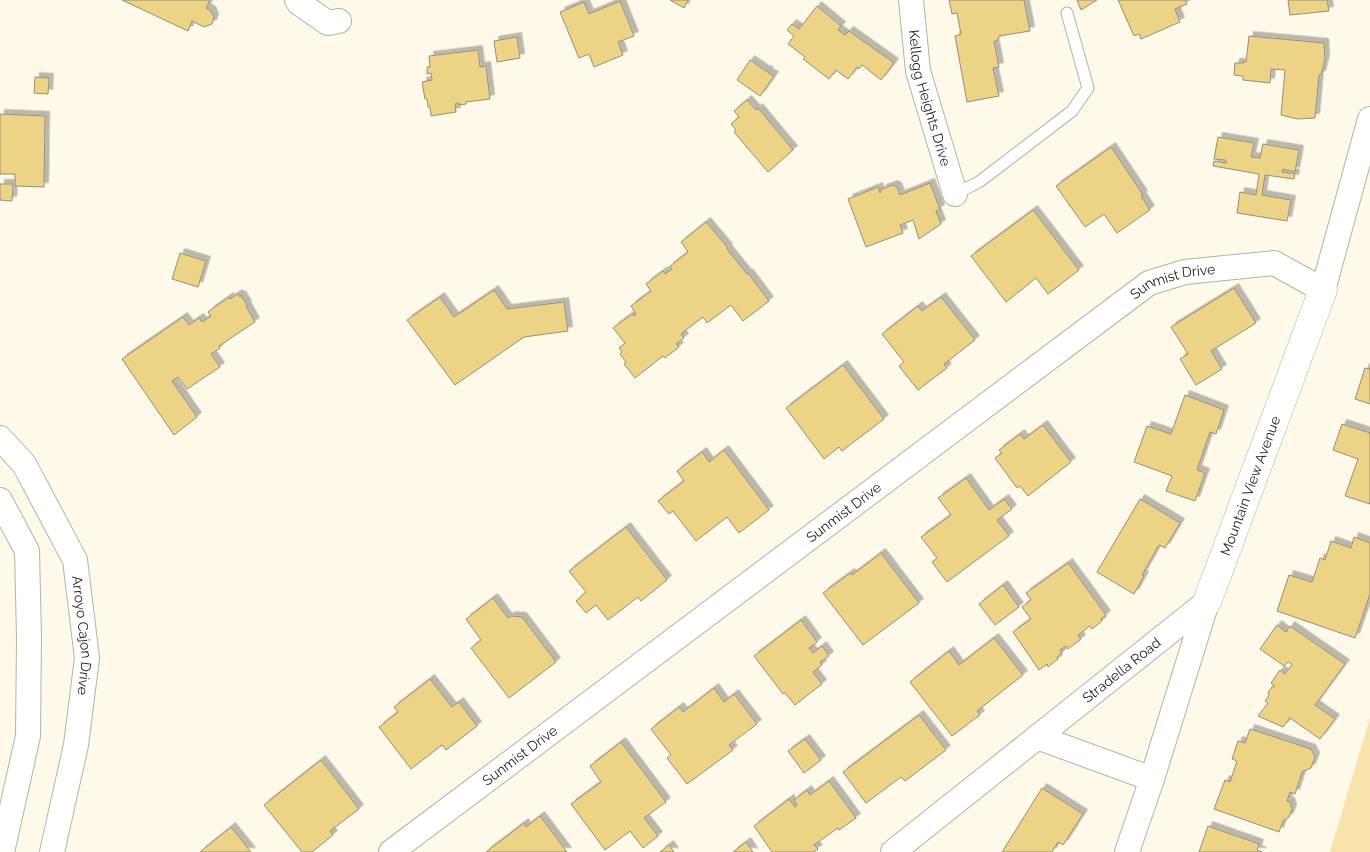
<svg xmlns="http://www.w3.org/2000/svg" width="1370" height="852" viewBox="0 0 1370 852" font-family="Raleway,sans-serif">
<defs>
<filter id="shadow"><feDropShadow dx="4.5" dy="-4.5" stdDeviation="0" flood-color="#0004"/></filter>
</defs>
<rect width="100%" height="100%" fill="#fef9e9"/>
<path fill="#f7e3ab" d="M1370,718V852H1330Z"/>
<path fill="#edd386" stroke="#948e7c" filter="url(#shadow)" d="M122,0H210L206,8L211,11L214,18L212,24L204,27L192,21L188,31Z
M670,0H688L684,8Z
M949,0H1024L1030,31L999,36L997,41H994L999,67L993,68L999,96L967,102L955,36L961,34L957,13L952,14Z
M1077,0H1097L1081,10Z
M1118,0H1185L1187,4L1175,9L1180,22L1141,39L1139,34L1134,36Z
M1288,0H1327L1329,11L1290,15Z
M620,1L634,36L618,42L623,55L594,67L589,54L579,58L560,12L584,2L589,14Z
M817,6L841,26L838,30L845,35L849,31L894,63L881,80L862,65L859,69L857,67L848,79L836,70L829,79L803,59L805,57L788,44L794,36L787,30L792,24L799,29Z
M1249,36L1324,43L1325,59L1321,75H1319L1315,118L1297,119L1281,115L1285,70L1271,69L1270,83L1243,80V76L1234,75L1235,63H1244V61L1246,62Z
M517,37L520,58L497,62L494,41Z
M478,50L480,67L486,66L490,99L466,102V104L459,105V103L455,104L456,112L431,116L430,107H428L427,99H425L422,82L432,80L431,73L427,74V67H430L429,56Z
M750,60L766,71L768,70V73L774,76L760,96L737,80Z
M35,77L49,78L48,94L34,93Z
M747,100L756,110L758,108L793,150L768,172L734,132L736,130L731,124L739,117L734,111Z
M0,114L45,116L44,187L15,186V174H0Z
M1218,137L1254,143L1251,157L1260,158L1263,144L1299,150L1295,172L1283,169L1282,172L1295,174L1294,179L1265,175L1262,195L1291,200L1287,221L1237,213L1240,192L1256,195L1259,174L1213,166L1214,161L1226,163V160L1214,159Z
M1111,147L1143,195L1141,196L1150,210L1117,233L1104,214L1085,227L1056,186Z
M930,183L940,209L936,211L941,224L919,239L913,220L900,225L903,233L866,247L848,199L878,187L880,193L882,189L893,185L897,187L900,195Z
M0,184H13L12,201L0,200Z
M1033,210L1079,270L1048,294L1036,278L1006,302L971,256Z
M706,222L728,248L727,249L747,274L748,273L769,301L743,321L731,305L707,323L703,317L681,334L684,338L676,344L679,347L665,358L663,356L635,378L624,364L626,362L620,354L622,352L619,348L625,343L613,328L632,314L634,316L636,314L631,306L651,291L646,284L663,271L665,274L672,269L669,267L688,252L681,242Z
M180,253L206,261L198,287L172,279Z
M1234,288L1256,323L1211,351L1222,369L1196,385L1180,359L1188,354L1171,327Z
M494,290L507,309L564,302L568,331L524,337L455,385L407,320L440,297L454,317Z
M238,294L240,297L241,295L247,305L246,306L255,322L219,346L220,348L211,354L220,367L187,389L178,377L172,381L197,417L174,435L122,359L183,317L189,325L199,318L202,322L211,316L208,312L229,297L230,299Z
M941,297L975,340L944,364L947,368L918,390L899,366L904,362L882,334L918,306L922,311Z
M843,365L884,419L842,451L839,447L824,459L786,408Z
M1365,368L1370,369V404L1355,399Z
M1185,395L1224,410L1216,434L1210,432L1197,470L1205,473L1195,501L1166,491L1172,476L1134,462L1147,426L1171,434Z
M1342,424L1370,433V504L1345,496L1358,459L1333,450Z
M1043,425L1071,462L1028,496L1020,486L1017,488L995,458L1002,453L999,450L1020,434L1024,439Z
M724,450L769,510L739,533L727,517L696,541L673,511L669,514L658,501L684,481L677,471L702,452L709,462Z
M966,478L989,510L1004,499L1012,509L997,520L1009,536L947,582L932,562L937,558L921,537L951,515L938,498Z
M1140,499L1180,523L1165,548L1159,545L1142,575L1144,576L1134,594L1097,572Z
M626,527L667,580L641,601L638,597L608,620L596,605L586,613L576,601L586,592L569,571Z
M1354,537L1370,543V594L1355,638L1277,611L1289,575L1312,582L1320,558L1325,560L1331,541L1351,548Z
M881,553L919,603L863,645L823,593L850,573L852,575Z
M1068,563L1106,615L1101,619L1102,621L1092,629L1090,626L1078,635L1081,639L1068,649L1066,646L1060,650L1062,653L1057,657L1058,659L1048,667L1047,664L1039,670L1013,632L1031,619L1022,607L1031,600L1026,593Z
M1003,585L1019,607L995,625L979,604Z
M493,598L508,618L511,616L522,617L556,662L509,698L471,648L481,640L466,619Z
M801,620L817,642L809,648L813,653L822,646L829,656L820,662L822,665L813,672L822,684L795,705L785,693L783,694L754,656Z
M1277,625L1286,632L1290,626L1345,664L1315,705L1335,719L1320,739L1290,718L1283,727L1258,716L1268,703L1265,701L1269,695L1268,692L1272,687L1275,686L1271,683L1280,670L1285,674L1292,664L1288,662L1284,666L1260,649Z
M994,638L1023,675L977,711L980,715L952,736L910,682L949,651L959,665Z
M430,679L452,707L459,702L477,726L446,750L442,745L411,769L379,727L398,712L394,707Z
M714,688L724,702L734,694L757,724L729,745L733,750L687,784L667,758L671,755L651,729L679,707L683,712Z
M919,715L946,750L905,781L901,777L866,803L843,772Z
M1250,729L1311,749L1315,757L1311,768L1302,772L1295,794L1290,792L1287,801L1290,802L1292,809L1289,817L1283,821L1279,832L1214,809L1225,780L1230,782L1237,761L1232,759L1238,741L1245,743Z
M805,739L821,760L804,773L788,751Z
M621,742L666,802L644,818L658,836L643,848L630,831L605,850L571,804L601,782L590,766Z
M321,760L359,809L330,831L333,835L312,852H302L264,805Z
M829,781L856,818L839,830L838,828L814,845L818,849L813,852H772L754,826L789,799L795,807L797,805L794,800L807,790L810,795Z
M1042,788L1083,814L1063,845L1058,842L1052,852H1002Z
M540,816L567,852H486L524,823L526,827Z
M1208,826L1259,844L1257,850L1262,852H1199Z
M231,827L251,852H200Z
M746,842L753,852H733Z
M669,845L674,852H660Z"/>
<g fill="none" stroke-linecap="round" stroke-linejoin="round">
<defs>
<path id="lane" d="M955,194L979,182L1072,111L1088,88L1067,13"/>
<g id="street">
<path d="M297,0L299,3L328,23L339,21"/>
<path id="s1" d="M911,0L918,71L955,194"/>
<path id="s2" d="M0,438L24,464L75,560L87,658L76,745L52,852"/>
<path d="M0,500L27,551L29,638L28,736L2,852"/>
<path d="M1037,737L1152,779"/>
<path id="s3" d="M391,852L1149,283L1185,272L1274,263L1323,290L1370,119"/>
<path id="s4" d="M893,852L1207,602"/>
<path d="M1127,852L1152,779L1207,602"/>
</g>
<g id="secondary">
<path id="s5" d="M1207,602L1323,290"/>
</g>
</defs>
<use href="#lane" stroke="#b7b19f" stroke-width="13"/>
<use href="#street" stroke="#b7b19f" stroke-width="26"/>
<use href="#secondary" stroke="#b7b19f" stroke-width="29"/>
<use href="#lane" stroke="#fff" stroke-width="11"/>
<use href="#street" stroke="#fff" stroke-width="24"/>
<use href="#secondary" stroke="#fff" stroke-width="28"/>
</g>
<g text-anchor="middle" stroke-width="4" stroke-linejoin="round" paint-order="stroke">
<g font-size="14" fill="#26231c" stroke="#fff">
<text dy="5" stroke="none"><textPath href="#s1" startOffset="100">Kellogg Heights Drive</textPath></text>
<text dy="5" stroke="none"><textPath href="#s3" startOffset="971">Sunmist Drive</textPath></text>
<text dy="5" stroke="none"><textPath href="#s5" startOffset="124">Mountain View Avenue</textPath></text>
<text dy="5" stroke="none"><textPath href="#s3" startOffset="566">Sunmist Drive</textPath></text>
<text dy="5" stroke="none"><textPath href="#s2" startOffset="220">Arroyo Cajon Drive</textPath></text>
<text dy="5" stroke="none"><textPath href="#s4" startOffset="292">Stradella Road</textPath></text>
<text dy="5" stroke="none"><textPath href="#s3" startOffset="161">Sunmist Drive</textPath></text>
</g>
</g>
</svg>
